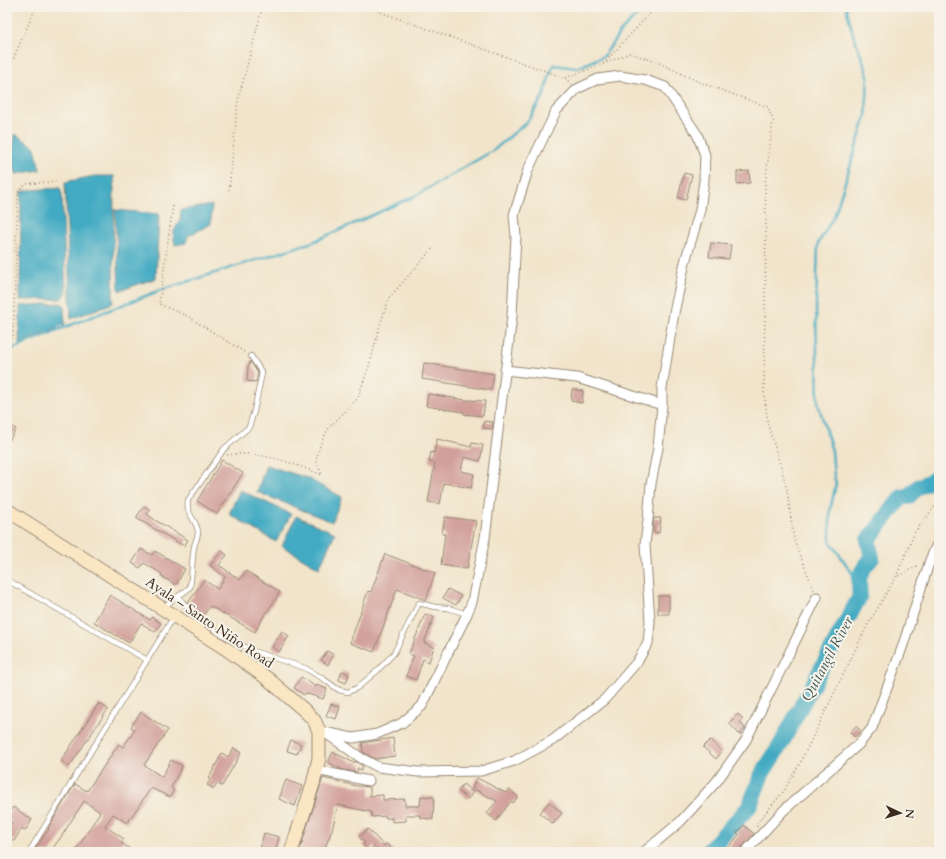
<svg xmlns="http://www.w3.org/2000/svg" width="946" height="859" viewBox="0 0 946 859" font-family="Cardo,serif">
<rect width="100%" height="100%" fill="#f7f3e8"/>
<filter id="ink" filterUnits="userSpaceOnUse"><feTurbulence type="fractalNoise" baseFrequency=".025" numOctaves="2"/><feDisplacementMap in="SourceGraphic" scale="8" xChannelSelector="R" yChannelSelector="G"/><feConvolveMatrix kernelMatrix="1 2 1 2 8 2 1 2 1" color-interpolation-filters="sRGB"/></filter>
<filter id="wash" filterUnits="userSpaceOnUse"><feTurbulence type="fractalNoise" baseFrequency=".012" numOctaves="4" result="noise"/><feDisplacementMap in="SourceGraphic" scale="16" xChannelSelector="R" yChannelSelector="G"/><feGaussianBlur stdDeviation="0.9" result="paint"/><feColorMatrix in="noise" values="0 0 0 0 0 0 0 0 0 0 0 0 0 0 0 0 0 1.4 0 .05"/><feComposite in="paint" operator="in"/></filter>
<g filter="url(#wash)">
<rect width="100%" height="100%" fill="#f1e4ca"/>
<path fill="#42aac2" stroke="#3e6a70" d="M15,134L35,147L40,170L16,174L12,158Z
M94,176H114L113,303L71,319L65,182Z
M60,188L62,194L66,294L61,299L20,300L21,192L29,190Z
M212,205L211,224L188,236L186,243L175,245L173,233L180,220L181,210Z
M115,210L159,214L156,278L119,291Z
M60,303L64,305L65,324L19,344L20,306Z
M266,465L307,478L342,497L332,522L257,492Z
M240,490L291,514L276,542L229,514Z
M296,516L335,533L319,568L282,546Z"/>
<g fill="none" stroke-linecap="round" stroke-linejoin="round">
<path stroke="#42aac2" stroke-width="2.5" d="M846,7L853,34L862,58L868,76L866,116L835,214L818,244L816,306L818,403L832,451L834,476L836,483L830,511V541L859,583
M7,351L55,331L161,290L313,242L417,195L494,150L527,122L544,95L550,73L554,65L577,68L604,56L620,32L645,7"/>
<path stroke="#42aac2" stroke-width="16" d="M707,852L749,807L762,774L781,744L860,596C858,576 858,574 872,558L868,540L902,497H908L918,487L939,477"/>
</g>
<g id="blocks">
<path fill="#d19f9a" d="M749,171L750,183L737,184V172Z
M684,173L692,175L686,200L678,198Z
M711,243L731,245L729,259L709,257Z
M250,361L258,373L256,382L247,381L248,366H249Z
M424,363L494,374L491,390L422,379Z
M572,389L583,391L582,403L571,401Z
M428,394L466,400L485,401L483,416L464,414V412L426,406Z
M484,421L493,422L492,429L483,428Z
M7,423L16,429L7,444Z
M437,439L471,447L472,443L483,445L480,461L464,457L461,471L474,474L471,488L444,483L440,504L428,502L435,463L429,462L431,452L434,453Z
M222,460L243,473L217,514L197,501Z
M144,506L150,510L147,514L155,520L188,540L184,546L136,518Z
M445,517L476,521L467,569L441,565L445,534H442Z
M654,518H661L659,533L653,532Z
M141,549L152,555L155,551L185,569L176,585L161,576L162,574L144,563L140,568L132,563Z
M222,551L227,555L219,565L240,580L246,571L280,592L267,612H266L255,632L210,606L203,616L188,603L204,580L218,589L225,577L210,565Z
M385,554L435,573L426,600L397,589L374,652L350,643L368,591L371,592Z
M448,589L461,596L456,605L443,598Z
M110,595L150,620L152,617L161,623L155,632L141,623L129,643L94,622Z
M658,596H669V614H658Z
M425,614L434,617L424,643L434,647L429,662L423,659L416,680L406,676L414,656L409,654Z
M282,631L289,636L279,652L272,647Z
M327,651L334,655L328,665L321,660Z
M342,671L349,674L346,683L339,680Z
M301,677L316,687L317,685L327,689L323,699L305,693L304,695L294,688Z
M99,703L108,709L69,767L61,761Z
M331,704L340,707L336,719L326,716Z
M141,712L168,730L144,765L162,777L171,760L182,766L171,788L174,790L170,797L151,788L127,823L113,814L105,826L124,839L121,843L135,852H75L100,812L84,801L61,837L50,852H33L49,829L48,828L75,784L87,791L119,744L123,747L135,730L131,727Z
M738,714L743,719L740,722L745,728L740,735L729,723Z
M856,726L861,731L855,737L850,732Z
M393,738L395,756L375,759L363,752L362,743Z
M291,740L301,744L297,754L287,751Z
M710,740L722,751L716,759L703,747Z
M234,748L241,753L222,786L217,783L214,789L207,785L211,779L209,778L222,753L228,757Z
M333,752L354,763L355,761L363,766L361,770L358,768L357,772L343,770L328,762Z
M323,778L357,786L370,787V796L383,795V800L405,799V806H420L421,796L434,797L433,819L420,818V815H406V821L392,822V818H386V816L372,817L371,812L338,805L332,830L324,850L323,849L322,852H299Z
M477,778L506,793L509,789L518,797L513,803L511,801L496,821L487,813L497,801L472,788Z
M286,780L302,786L295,806L279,799Z
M463,784L473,792L468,799L458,791Z
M549,802L562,813L553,824L540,813Z
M13,807L32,820L25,831L22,828L14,841L7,836V831L12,822L7,819V816Z
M744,825L754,834L741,848L739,852H732L728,848L739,835L737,833Z
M368,829L384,846L387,844L395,852H379L374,846L369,851L363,845L365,843L359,837Z
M264,833L279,837L275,852H259Z"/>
</g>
</g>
<g filter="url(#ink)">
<use href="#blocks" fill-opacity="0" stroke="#968774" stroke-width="1"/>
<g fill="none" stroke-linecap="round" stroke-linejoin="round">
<defs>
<path id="lane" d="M7,580L147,660
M178,597L191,611L219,633L253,651L305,668L322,678L339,690L348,692L357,688L377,671L394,653L419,603L435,607L448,608L467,614
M164,608C170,599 183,595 190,587C192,574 192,560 194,547C195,542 198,537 198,532C197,519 185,515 188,500L224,449L249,427L254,411L262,373L251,356
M29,852L173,618"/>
<path id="street" d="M319,731L353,738L377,734L402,723L422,706L467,614L472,602L485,538L512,316L516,236L514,215L528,170L556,111L577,89L598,79L620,76L645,80L665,87L697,134L705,155L704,180L700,210L685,262L674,313L662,388V405
M327,734L361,758L378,767L418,772L481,771L514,761L553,740L605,699L637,662L648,643L650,622L645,544L648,520L651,484L658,448L662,405L577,378L505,370
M316,770L369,781
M644,852L680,822L717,781L746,740L817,597
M745,852L784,810L859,744L872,728L902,648L930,560L939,540"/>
<path id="secondary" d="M7,510L228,650L268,679L304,710L314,720L319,731V758L313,784L291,852"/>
</defs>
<use href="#lane" stroke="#968774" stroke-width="6"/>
<use href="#street" stroke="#968774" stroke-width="11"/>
<use href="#secondary" stroke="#968774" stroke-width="15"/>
<path stroke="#968774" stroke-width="1.5" stroke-dasharray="1 3" stroke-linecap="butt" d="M366,7L565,78L603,64L656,7
M603,64L630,53L657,62L699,82L768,107L773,121L765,184L766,226L764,392L768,425L781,467L787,490L794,540L814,590
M7,73L36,7
M565,78L571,84
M229,190L238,100L261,13L260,7
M173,206L159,304L187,316L246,353
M7,340L13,337L18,192L26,184L57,181
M227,455C260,450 292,463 322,475L316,461L320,445L328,429L358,398L371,360L379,328L389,298L433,248
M898,576L919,565
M757,827L756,824L784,791L800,763L867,626L896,577L915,532L939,501"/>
<use href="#lane" stroke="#fff" stroke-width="4.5"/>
<use href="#street" stroke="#fff" stroke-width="9"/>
<use href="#secondary" stroke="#fbe6c4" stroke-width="13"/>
</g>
</g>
<g text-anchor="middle" stroke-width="4" stroke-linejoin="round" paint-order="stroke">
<g font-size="14" fill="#3b2a1e" stroke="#f7f3e8">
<text transform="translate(210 622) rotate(34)" y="5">Ayala – Santo Niño Road</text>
</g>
<g font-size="15" font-style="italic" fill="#3d5757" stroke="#f7f3e8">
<text transform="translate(827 659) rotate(-62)" y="5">Quitangil River</text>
</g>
</g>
<rect width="946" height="859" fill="none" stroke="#f7f3e8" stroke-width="24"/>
<g transform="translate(900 813) rotate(94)" stroke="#f7f3e8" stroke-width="3" paint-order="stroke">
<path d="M0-3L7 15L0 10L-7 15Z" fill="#3b2a1e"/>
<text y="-6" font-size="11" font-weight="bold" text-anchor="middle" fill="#3b2a1e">N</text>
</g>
</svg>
